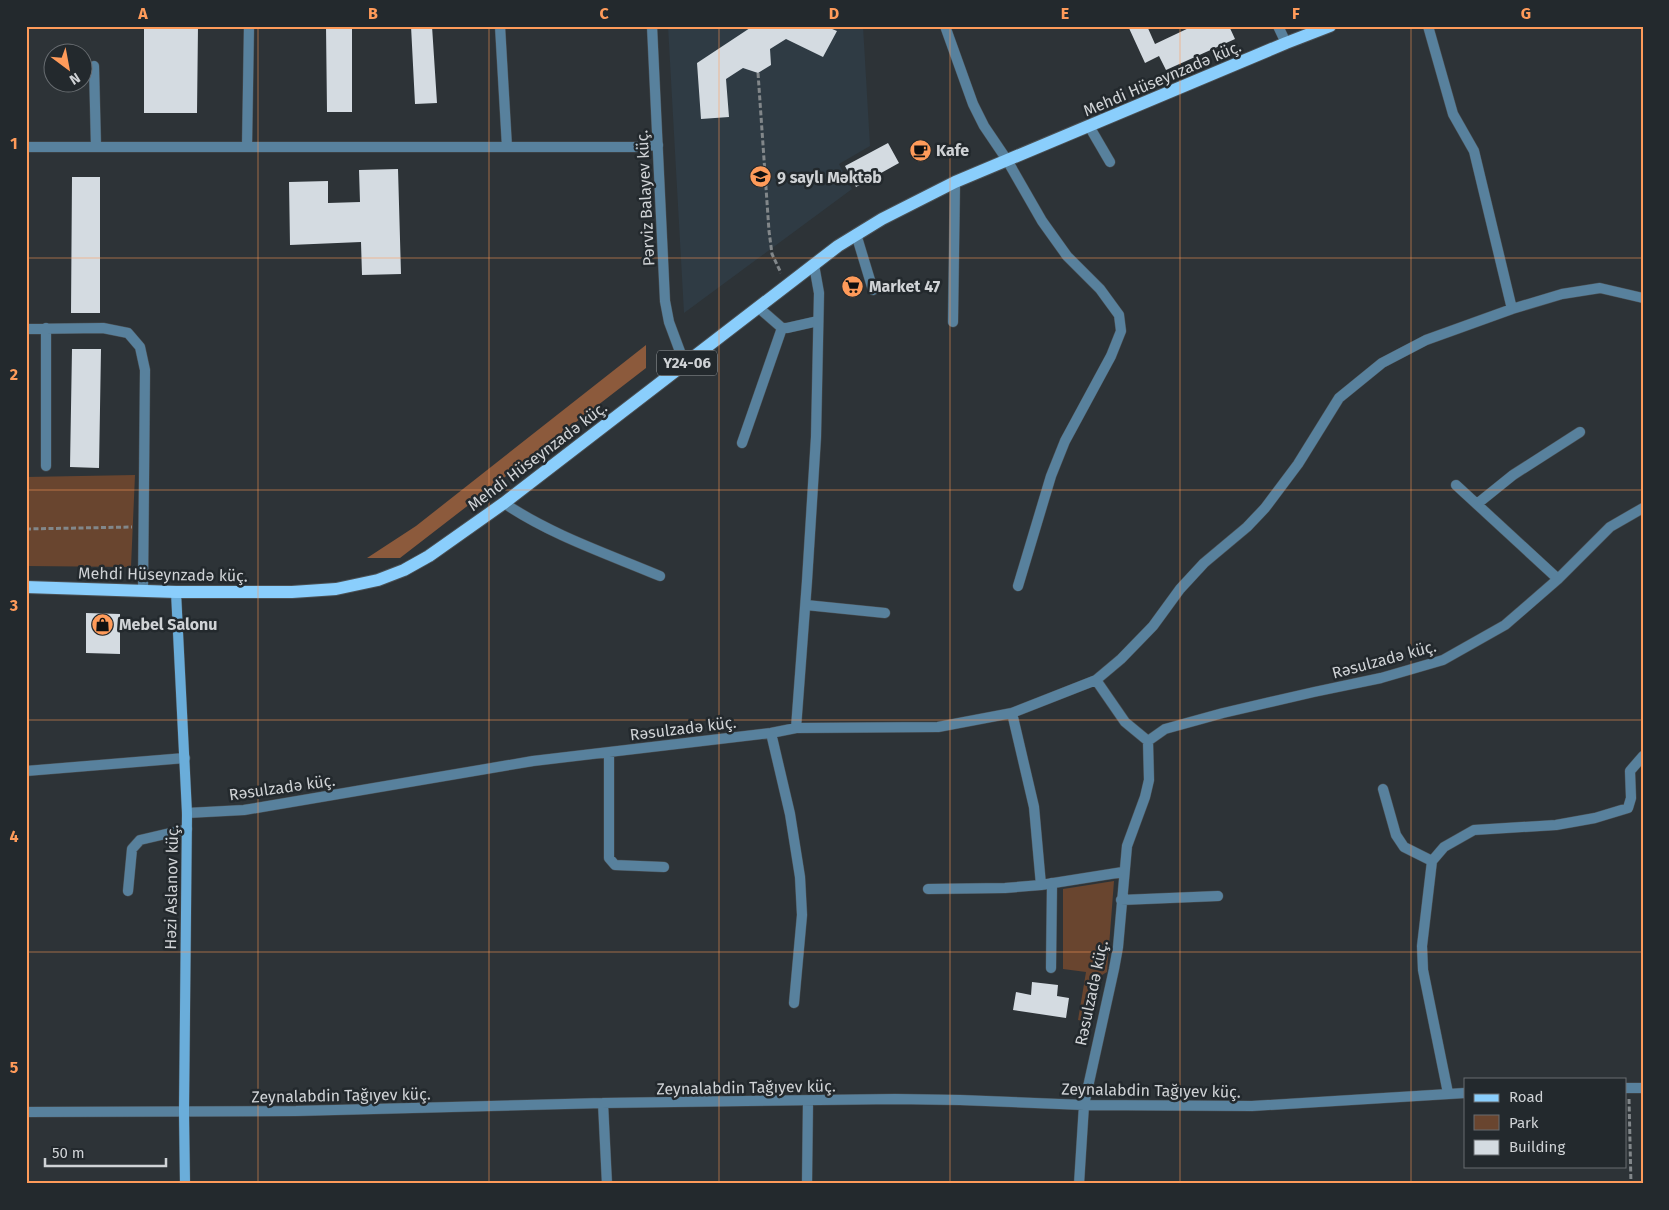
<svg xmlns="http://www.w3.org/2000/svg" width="1669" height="1210" viewBox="0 0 1669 1210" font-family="'Fira Sans',sans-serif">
<rect width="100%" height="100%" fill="#2d3337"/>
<path fill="#2f3b44" d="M668,26H863L870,146L839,164L852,189L684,313Z"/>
<path fill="#69452f" d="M135,475L131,567L26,566V477Z
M1114,881L1107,972L1097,978L1088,1022L1078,1020L1086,972L1063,969V889Z"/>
<path fill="#8c5a3c" d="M646,345V368L400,558H367L416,526Z"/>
<path fill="#d4dbe1" d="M144,26H198L197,113H144Z
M326,26H352V112H327Z
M411,26H432L437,103L415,104Z
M753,26H825L837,31L823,57L786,39L770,49L771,65L758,73L743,68L726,79L729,117L701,119L697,63Z
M1128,26H1147L1155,44L1193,26H1229L1235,39L1166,70L1159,56L1145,63Z
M888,143L899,163L856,187L845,166Z
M398,169L401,274L362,275L361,242L290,245L289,182L328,181V203L360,202L359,170Z
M72,177H100V313H71Z
M72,349H101L99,468L70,467Z
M86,613L120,614V654L86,653Z
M1032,982L1058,985L1057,996L1069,998L1066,1018L1013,1010L1016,992L1031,995Z"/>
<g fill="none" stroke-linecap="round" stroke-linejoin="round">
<defs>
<path id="lane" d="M500,26L507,147
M1278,26L1286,43
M94,66L96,147
M26,147H635L658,145
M247,147L249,26
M856,234L873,290
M759,308L782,328H787L818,321
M26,329L103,328L128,333L140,347L145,370L143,591
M742,443L782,328
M46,466V328
M1051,968L1052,883"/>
<path id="street" d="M652,26L665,301L669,322L685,365
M945,26L973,104L984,126L1007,160L1042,221L1067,256L1100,289L1119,315L1121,331L1111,356L1065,441L1051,476L1018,586
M1428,26L1453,114L1474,151L1512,309
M1089,126L1110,162
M953,322L955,182
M1456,485L1558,579
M504,503C551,535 608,554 660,576
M1477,504L1513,475L1580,432
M806,605L885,613
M1096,680L1121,659L1153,626L1180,589L1204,563L1247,527L1265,508L1298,464L1339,398L1382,363L1426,340L1512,309L1562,294L1600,288L1643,298
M1012,713L1034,807L1041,885
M796,728L807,581L816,437L819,293L814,265
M771,733L790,814L800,877L802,915L794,1003
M609,752V858L615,865L664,867
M26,771L185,758
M1383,789L1396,835L1404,847L1432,861
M187,813L244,810L533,761L771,733L796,728L938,727L1012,713L1096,680L1125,722L1148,741L1165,729L1223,713L1314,692L1381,678L1443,660L1505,625L1558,579L1610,527L1643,508
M928,889L1005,888L1041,885L1123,872
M128,891L132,849L140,840L187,829
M1121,900L1218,896
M1625,1088H1643
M1448,1093L1423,970L1422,946L1432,861L1444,847L1474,830L1556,825L1595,818L1628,808L1631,798L1630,771L1643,756
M603,1103L607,1184
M26,1112L296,1111L603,1103L895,1099L960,1100L1084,1105L1252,1106L1465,1093
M807,1184L808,1101
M1079,1184L1084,1105L1114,969L1118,947L1127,846L1145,797L1149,780L1148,741"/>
<path id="secondary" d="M176,592L187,813L184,1112L185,1184"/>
<path id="primary" d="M26,587L176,592H292L336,589L378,580L404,570L429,556L504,503L838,246L882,219L955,182L1286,43L1330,26"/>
</defs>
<use href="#lane" stroke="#4a5054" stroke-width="11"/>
<use href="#street" stroke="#4a5054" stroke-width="11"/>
<use href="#secondary" stroke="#4a5054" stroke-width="11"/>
<use href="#primary" stroke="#4a5054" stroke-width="14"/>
<path stroke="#82878a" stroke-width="3" stroke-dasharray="5 2.5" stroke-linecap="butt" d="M758,73L769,231L772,254L781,273
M26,529L132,527
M1629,1099L1631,1184"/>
<use href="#lane" stroke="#58819d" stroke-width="10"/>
<use href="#street" stroke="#58819d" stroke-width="10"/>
<use href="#secondary" stroke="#6aadda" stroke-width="10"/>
<use href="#primary" stroke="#8acefc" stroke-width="12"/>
</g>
<path fill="none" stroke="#ff9b5a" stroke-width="1" stroke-opacity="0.55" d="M258,26V1184M489,26V1184M719,26V1184M950,26V1184M1180,26V1184M1411,26V1184M26,258H1643M26,490H1643M26,720H1643M26,952H1643"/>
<defs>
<symbol id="cafe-disc" viewBox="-11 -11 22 22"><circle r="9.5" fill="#ff9b5a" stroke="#23292d"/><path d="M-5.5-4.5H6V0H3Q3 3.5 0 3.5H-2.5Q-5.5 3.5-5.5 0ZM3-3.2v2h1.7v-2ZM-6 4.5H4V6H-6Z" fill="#111"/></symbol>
<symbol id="school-disc" viewBox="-11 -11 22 22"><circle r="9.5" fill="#ff9b5a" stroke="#23292d"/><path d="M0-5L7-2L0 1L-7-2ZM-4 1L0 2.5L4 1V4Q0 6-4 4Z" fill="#111"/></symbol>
<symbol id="supermarket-disc" viewBox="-11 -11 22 22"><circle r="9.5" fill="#ff9b5a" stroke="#23292d"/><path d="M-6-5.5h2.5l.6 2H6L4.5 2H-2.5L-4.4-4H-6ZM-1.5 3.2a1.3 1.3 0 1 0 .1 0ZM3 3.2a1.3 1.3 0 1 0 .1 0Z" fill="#111"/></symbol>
<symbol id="shop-disc" viewBox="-11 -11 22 22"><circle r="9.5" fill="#ff9b5a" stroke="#23292d"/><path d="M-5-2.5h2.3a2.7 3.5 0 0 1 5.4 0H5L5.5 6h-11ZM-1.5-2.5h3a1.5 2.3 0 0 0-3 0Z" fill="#111"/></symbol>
</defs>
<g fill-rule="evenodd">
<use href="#cafe-disc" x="908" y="138" width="25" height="25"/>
<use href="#school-disc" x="748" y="164" width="25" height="25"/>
<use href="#supermarket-disc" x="840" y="274" width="25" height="25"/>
<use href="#shop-disc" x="90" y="612" width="25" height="25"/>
</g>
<g text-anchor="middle" stroke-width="5" stroke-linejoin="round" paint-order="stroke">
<rect fill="#23292d" stroke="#9ca0a3" stroke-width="1" x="657" y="350.5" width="60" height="25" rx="4"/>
<g font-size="15" font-weight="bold" fill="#d0d3d6">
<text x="687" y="368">Y24-06</text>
</g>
<g font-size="16" fill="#d0d3d6" stroke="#23292d">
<text transform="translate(1162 78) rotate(-23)" y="6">Mehdi Hüseynzadə küç.</text>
<text transform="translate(645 198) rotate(-93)" y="6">Pərviz Balayev küç.</text>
<text transform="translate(537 456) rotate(-37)" y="6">Mehdi Hüseynzadə küç.</text>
<text transform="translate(163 574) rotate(1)" y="6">Mehdi Hüseynzadə küç.</text>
<text transform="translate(1384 659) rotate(-15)" y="6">Rəsulzadə küç.</text>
<text transform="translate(683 728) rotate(-7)" y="6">Rəsulzadə küç.</text>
<text transform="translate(282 787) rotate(-8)" y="6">Rəsulzadə küç.</text>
<text transform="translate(171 887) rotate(-89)" y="6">Həzi Aslanov küç.</text>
<text transform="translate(1091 993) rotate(-78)" y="6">Rəsulzadə küç.</text>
<text transform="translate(746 1087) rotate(-1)" y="6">Zeynalabdin Tağıyev küç.</text>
<text transform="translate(1151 1090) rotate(1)" y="6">Zeynalabdin Tağıyev küç.</text>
<text transform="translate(341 1095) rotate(-1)" y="6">Zeynalabdin Tağıyev küç.</text>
</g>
<g font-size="16" font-weight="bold" fill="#d0d3d6" stroke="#23292d" text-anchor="start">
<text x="936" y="156">Kafe</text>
<text x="777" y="183">9 saylı Məktəb</text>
<text x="869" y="292">Market 47</text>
<text x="119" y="630">Mebel Salonu</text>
</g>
</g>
<rect width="1669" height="1210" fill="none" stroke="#23292d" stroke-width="55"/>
<rect x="1464" y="1078" width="162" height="90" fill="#23292d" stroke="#686d71"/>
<rect x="1474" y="1094" width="25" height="8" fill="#8acefc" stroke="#686d71"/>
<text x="1509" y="1102" font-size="15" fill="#d0d3d6">Road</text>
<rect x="1474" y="1115" width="25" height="15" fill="#69452f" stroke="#686d71"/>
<text x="1509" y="1128" font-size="15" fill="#d0d3d6">Park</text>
<rect x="1474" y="1140" width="25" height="15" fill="#d4dbe1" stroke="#686d71"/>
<text x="1509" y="1152" font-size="15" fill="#d0d3d6">Building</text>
<g transform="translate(68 68) rotate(148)"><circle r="24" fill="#23292d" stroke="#686d71"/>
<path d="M0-4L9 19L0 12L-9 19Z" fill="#ff9b5a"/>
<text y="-8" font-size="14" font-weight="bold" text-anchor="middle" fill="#d0d3d6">N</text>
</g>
<path d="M45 1158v8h121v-8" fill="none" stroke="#d0d3d6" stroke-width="2.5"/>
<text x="52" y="1158" font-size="15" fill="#d0d3d6" stroke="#23292d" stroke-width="4" paint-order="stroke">50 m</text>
<rect x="28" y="28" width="1614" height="1154" fill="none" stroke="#ff9b5a" stroke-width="2"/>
<g font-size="16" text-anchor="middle" font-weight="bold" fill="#ff9b5a">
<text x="143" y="19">A</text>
<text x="373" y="19">B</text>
<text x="604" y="19">C</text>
<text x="834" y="19">D</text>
<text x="1065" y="19">E</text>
<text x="1296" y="19">F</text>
<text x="1526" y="19">G</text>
<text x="14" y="149">1</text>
<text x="14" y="380">2</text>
<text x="14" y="611">3</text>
<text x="14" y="842">4</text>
<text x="14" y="1073">5</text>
</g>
</svg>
